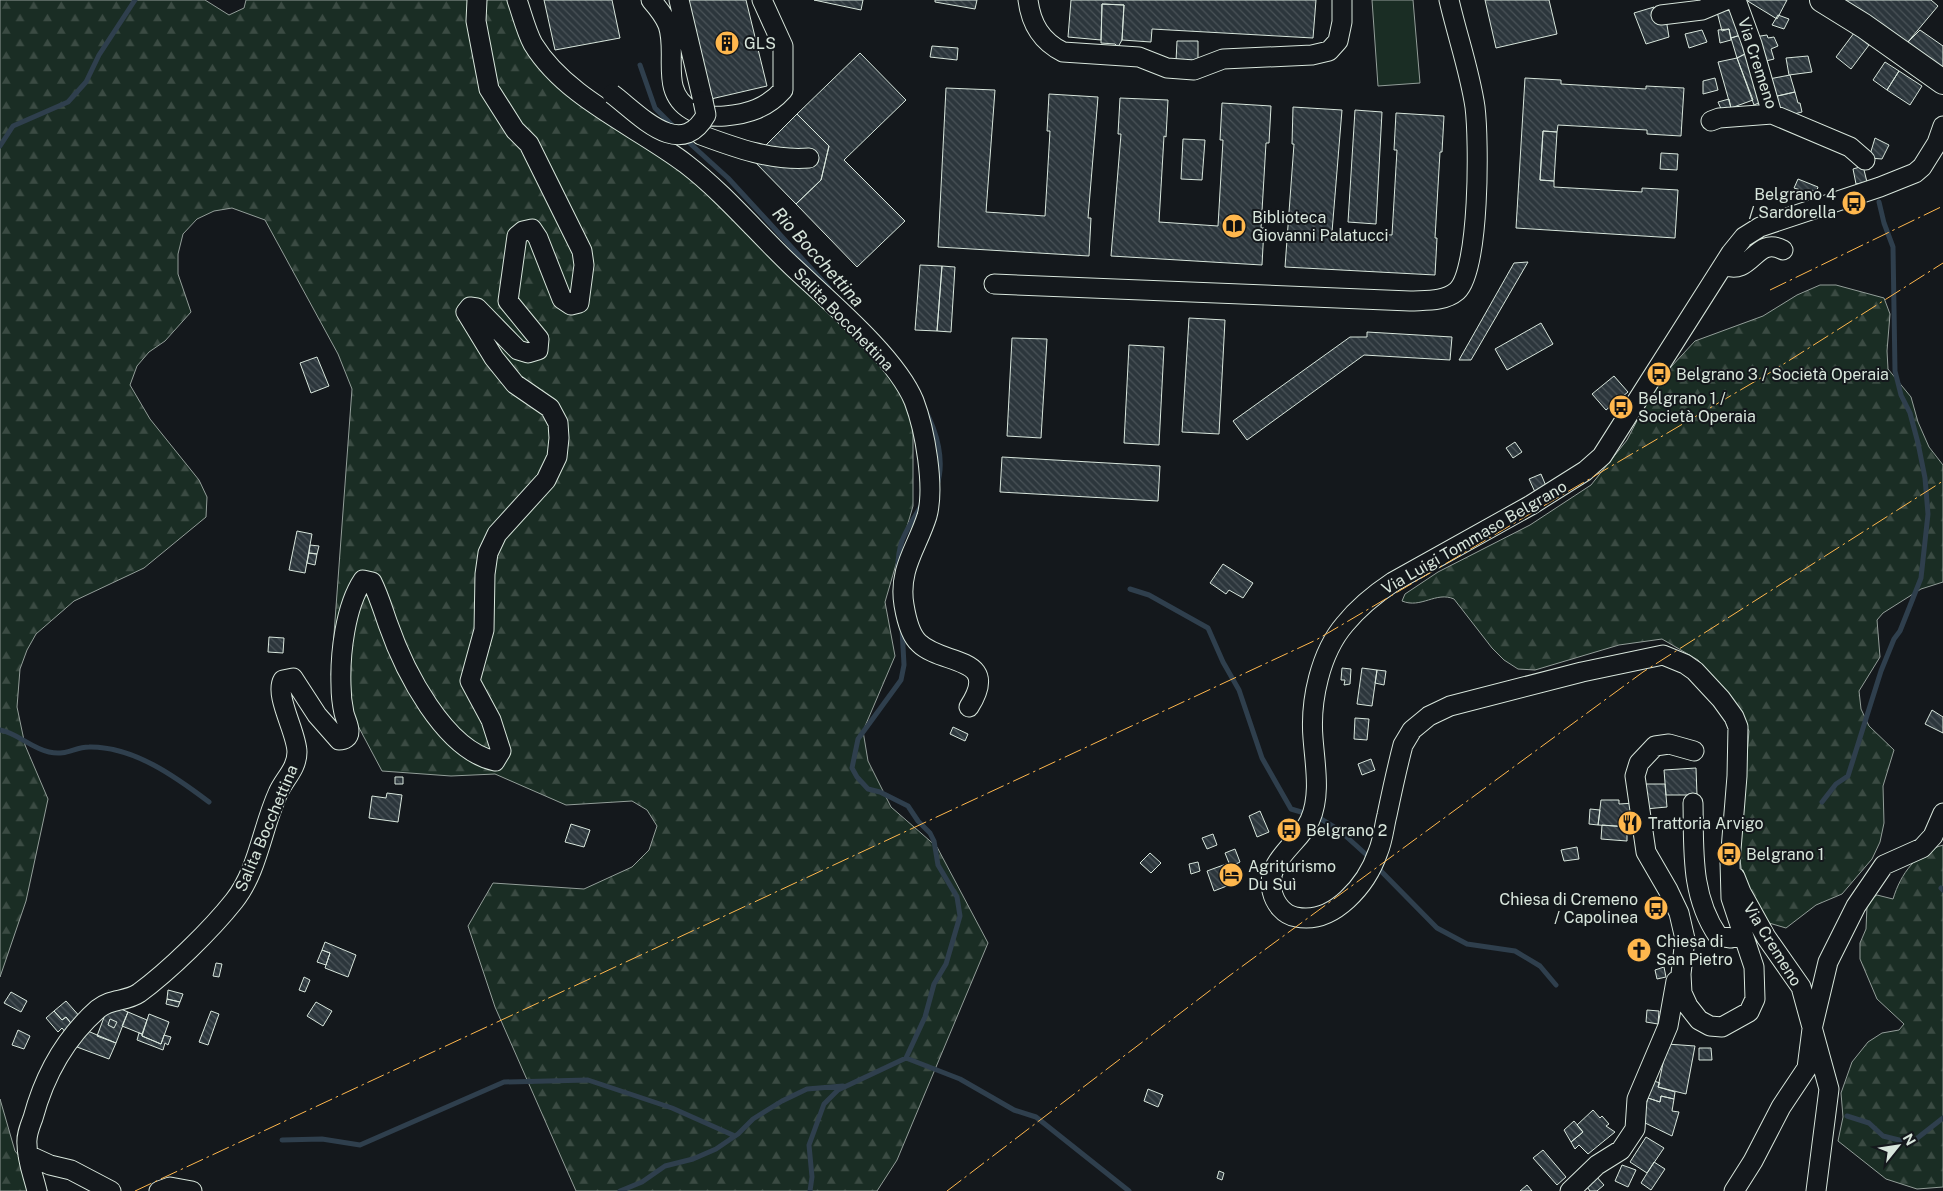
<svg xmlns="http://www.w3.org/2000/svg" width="1943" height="1191" viewBox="0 0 1943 1191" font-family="'Public Sans',sans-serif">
<defs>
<pattern id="forest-firs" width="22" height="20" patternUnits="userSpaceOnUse" patternTransform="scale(1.25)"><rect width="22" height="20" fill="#1a2d24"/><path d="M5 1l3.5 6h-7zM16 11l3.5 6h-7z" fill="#3b4b43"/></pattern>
<pattern id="building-back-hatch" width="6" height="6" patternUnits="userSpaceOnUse" patternTransform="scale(1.25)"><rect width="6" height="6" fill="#2c363c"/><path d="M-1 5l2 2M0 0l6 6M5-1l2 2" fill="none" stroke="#4a5358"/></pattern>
</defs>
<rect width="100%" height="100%" fill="#14181c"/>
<path fill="url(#forest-firs)" stroke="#939e99" d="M0,0H205L229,15L244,8L246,0H521L545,70L688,172L862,340L913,405V506L885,602L895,656L863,731L868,761L891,807L937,847L988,943L897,1160L877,1191H576L495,1007L468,926L493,883L584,889L632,867L649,850L657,826L647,810L632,801L566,805L495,774L451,776L382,771L331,675L352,389L338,354L265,220L232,208L214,211L197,219L183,234L178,254V274L191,312L165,341L149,352L137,366L130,385L150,419L199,480L207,497L206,517L144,568L74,601L36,634L27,650L20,669L17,707L25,745L48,799L26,901L0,977Z
M1820,285H1836L1884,298L1890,314L1887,351L1888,369L1911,397L1918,422L1929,447L1943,465V582L1921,589L1883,613L1877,620L1880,657L1859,691L1861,709L1869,726L1894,750L1883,786L1884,823L1880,842L1872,859L1842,894L1816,905L1786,928L1769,923L1743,879L1739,854L1749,731L1731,697L1698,660L1662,639L1619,645L1535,670L1518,669L1504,660L1492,648L1454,599C1436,591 1421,609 1402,601L1405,594L1438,572L1530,525L1591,485L1627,440L1657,382L1695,341L1763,316L1797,295Z
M1943,845V1187L1917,1189L1886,1179L1838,1141L1843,1117L1841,1093L1852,1062L1868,1042L1882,1033L1899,1030L1904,1024L1877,999L1860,959V943L1866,929L1867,906L1870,899L1877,895L1893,899C1901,873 1916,853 1943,845Z
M0,1099L15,1151L48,1191H0Z"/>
<path fill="#1a2d24" stroke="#939e99" d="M1372,0H1413L1420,83L1378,86Z"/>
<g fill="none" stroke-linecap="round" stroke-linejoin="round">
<path stroke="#2f3f4d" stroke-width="5" d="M640,65L655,108L673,126
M684,138L728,178L829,288
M0,146L13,126L68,102L86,82L99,55L135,0
M925,410C937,432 945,461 937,485
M898,572C897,542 906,531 921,506
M1130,589L1149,595L1208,628L1223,662L1239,690L1262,758L1291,809L1308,814
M0,730C17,733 31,748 49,752C67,756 74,747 89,747C133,746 176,777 209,802
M1822,802L1836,784L1848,776L1881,671L1894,639L1900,631L1921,578L1928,514L1925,478L1918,443L1910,413L1901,395L1895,371L1893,247L1884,223L1879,202
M1316,816L1339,830L1370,858
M1377,867L1437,928L1467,944L1515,951L1540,966L1556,985
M1941,888L1943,890
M906,1058L960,1079L1014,1110L1036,1117L1129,1191
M1847,1116L1869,1123L1883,1136L1911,1143L1943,1118
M282,1140L322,1139L360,1145L504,1082L588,1080L672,1108L735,1136
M620,1191L642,1182L665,1166L693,1159L716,1149L738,1134L753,1119L782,1101L807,1089L843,1086
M810,1191L812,1177L809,1145L824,1104L838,1090L906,1058L925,1017L934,984L946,964L960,916L957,897L938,865L934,841L930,833L918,821L908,806L880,792L868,789L857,777L852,768L858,739L901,680L904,665L902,628"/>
</g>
<path fill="url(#building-back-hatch)" stroke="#d8e6dc" d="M544,0H612L620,38L555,50Z
M688,0H746L767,86L711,99Z
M814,0H863L861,10Z
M935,0H977L975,9L935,2Z
M1071,0H1316L1313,38L1152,29L1151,42L1122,40L1124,5L1102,4L1101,40L1068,37Z
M1485,0H1549L1557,34L1496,48Z
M1746,0H1787L1777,19Z
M1843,0H1931L1938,6L1907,43Z
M1102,4L1124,5L1122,40L1118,47L1115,44L1101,43Z
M1735,5L1744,34L1731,38L1729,29L1722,31L1717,12Z
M1654,7L1659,20L1666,19L1669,37L1646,44L1634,13Z
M1778,15L1789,19L1784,29L1772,25Z
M1729,29L1731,40L1720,43L1718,30Z
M1702,30L1707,42L1689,48L1685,34Z
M1920,30L1943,46V69L1907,43Z
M1854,33L1869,45L1851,69L1836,57Z
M1744,34L1747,53L1737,58L1731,38Z
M1767,35L1768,38L1774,37L1778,46L1771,49L1774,59L1762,62L1754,37Z
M1177,41H1198V61H1176Z
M932,46L958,48L957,60L930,57Z
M860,53L906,100L844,160L905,221L857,267L796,204L821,180L829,146L797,114Z
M1747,53L1765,100L1754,105L1737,58Z
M1808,56L1812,72L1789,75L1786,58Z
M1737,58L1753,100L1731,108L1718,62Z
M1885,62L1899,71L1887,90L1873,80Z
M1899,71L1922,86L1910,105L1887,90Z
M1790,75L1795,92L1773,97L1769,79Z
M1525,78L1561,80V84L1646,89V86L1684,88L1681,136L1647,134V130L1558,125L1557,132L1543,131L1540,180L1554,181V187L1642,192V188L1678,190L1675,238L1516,228Z
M1715,78L1718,90L1703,94V81Z
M946,88L995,90L986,212L1045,216L1050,131H1047L1049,94L1098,97L1088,218H1091L1089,256L938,247Z
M1795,92L1798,103H1800L1802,112L1794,114L1775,110L1773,97Z
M1120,98L1168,100L1166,137L1164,136L1159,222L1218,226L1223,140H1220L1222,103L1271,106L1269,143H1266L1261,228H1264L1262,265L1111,256L1121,134H1118Z
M1729,99L1731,108L1722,111L1718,102Z
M1293,107L1342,110L1332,232L1392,235L1397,150H1394L1396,113L1444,116L1442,152H1440L1435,238H1437L1435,275L1285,267L1294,144H1292Z
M1355,110L1382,112L1376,224L1348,222Z
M797,114L829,146L821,180L796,204L752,159Z
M1543,131L1557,132L1554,181L1540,180Z
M1875,138L1889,145L1882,159L1869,158Z
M1183,139L1205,140L1202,180L1181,179Z
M1661,153L1678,154L1677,170L1660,169Z
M1863,166L1867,182L1856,184L1853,169Z
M1798,179L1818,187L1816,193L1812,190L1811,193L1794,188Z
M1528,262L1471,360H1459L1514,263Z
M920,265L942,266L937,331L915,330Z
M942,266L955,267L951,332L937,331Z
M1189,318L1225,320L1219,434L1182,432Z
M1541,323L1553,344L1507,370L1495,349Z
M1367,332L1452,337L1450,360L1364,355L1247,440L1233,421L1350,337H1367Z
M1012,338L1047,339L1041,438L1007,436Z
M1129,345L1164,347L1159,445L1124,443Z
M317,357L329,386L311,393L300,363Z
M1614,376L1628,392L1606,410L1592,394Z
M1515,442L1522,452L1513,458L1506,448Z
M1002,457L1160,466L1158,501L1000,492Z
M1541,474L1546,486L1535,492L1529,479Z
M297,531L312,534L305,573L289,570Z
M310,545L319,546L317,554L309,553Z
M309,553L317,554L315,565L307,563Z
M1223,564L1253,583L1243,598L1229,590L1226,594L1210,583Z
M269,637L284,638L283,653L268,652Z
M1342,668L1351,669L1350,684L1344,685L1345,680H1341Z
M1362,668L1377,670L1372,706L1357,704Z
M1377,670L1386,671L1384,685L1375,683Z
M1932,710L1943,717V733L1925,724Z
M1355,718L1369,719L1367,740L1354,739Z
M953,727L968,734L965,741L950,734Z
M1371,759L1375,770L1362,775L1358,764Z
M1696,768L1697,795H1666L1664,770Z
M395,777H403V784H395Z
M1644,784H1665L1667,807L1645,809Z
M387,793L402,795L398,822L369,818L372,796L386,798Z
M1601,800H1619V804L1635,803L1633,827L1598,825Z
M1590,809L1600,810L1598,825L1589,824Z
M1260,811L1269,832L1257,837L1249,816Z
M571,824L590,830L584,847L565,842Z
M1602,825L1627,827V841L1601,839Z
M1213,834L1217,845L1207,849L1202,838Z
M1577,847L1579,859L1564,861L1561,850Z
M1235,849L1240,862L1236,864L1242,880L1214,891L1207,871L1229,863L1225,853Z
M1150,853L1161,863L1151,873L1140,863Z
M1198,862L1200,871L1191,874L1189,864Z
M325,942L356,955L348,977L325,968L330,953L322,950Z
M322,950L330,953L326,965L317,962Z
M216,963L222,964L219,977L213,976Z
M1664,967L1666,977L1657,979L1655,970Z
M304,977L310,980L305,992L299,990Z
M168,990L183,994L180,1002L167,999Z
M11,992L27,1001L21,1012L4,1003Z
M167,999L180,1002L178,1007L166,1004Z
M66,1001L82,1019L74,1027L66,1017L62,1020L54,1011Z
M316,1002L332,1011L323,1026L307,1016Z
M109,1004L128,1012L116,1043L97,1036Z
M1647,1010L1659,1011L1658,1024L1646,1022Z
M54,1011L62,1020L66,1017L74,1027L66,1033L62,1028L58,1032L46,1018Z
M211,1011L219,1014L208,1045L199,1042Z
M128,1012L147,1020L142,1034L122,1026Z
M149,1014L169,1022L161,1044L142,1036Z
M110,1019L117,1022L114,1028L108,1025Z
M83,1029L116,1043L109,1059L77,1047Z
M18,1030L30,1036L24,1049L12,1045Z
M139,1033L142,1034V1036L161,1044L164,1035L171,1037L168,1045L165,1043L163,1050L137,1040Z
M1667,1044L1695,1046L1686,1094L1658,1087Z
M1699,1048H1711L1712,1060H1699Z
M1651,1080L1660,1083L1658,1087L1675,1092L1674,1099L1661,1096L1660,1102L1648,1098Z
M1148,1089L1163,1095L1158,1107L1144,1101Z
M1661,1096L1674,1099L1672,1111L1679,1112L1672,1136L1641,1121L1648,1098L1660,1102Z
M1593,1110L1600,1118L1602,1116L1609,1124L1606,1126L1615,1132L1588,1154L1579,1145L1575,1149L1571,1142L1583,1132L1577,1125Z
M1574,1121L1583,1132L1571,1142L1564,1130Z
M1646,1137L1664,1148L1647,1173L1630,1162Z
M1543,1150L1566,1177L1557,1185L1533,1158Z
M1654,1162L1665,1169L1651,1190L1641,1183Z
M1622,1165L1636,1170L1628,1187L1615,1181Z
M1219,1171L1224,1173L1222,1180L1217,1178Z
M1595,1175L1604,1185L1597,1191H1590L1585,1184Z
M1527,1185L1532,1191H1520Z"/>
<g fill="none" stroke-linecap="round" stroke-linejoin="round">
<defs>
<path id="minor" d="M517,0C522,14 526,31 533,44C566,98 636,126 686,164C725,194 757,233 793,267C829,301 896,357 914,401C925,430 935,487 927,516C917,548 898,569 904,605C906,617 910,635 919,643C942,666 1002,655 969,707
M651,0C658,8 664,15 668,25C678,54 659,91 691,110C700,116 715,117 725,116C748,114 767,108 783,90V46L762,0
M679,0L703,101
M1028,0C1031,24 1041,41 1063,52L1139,57L1167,68L1194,70L1223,59L1312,55L1329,51L1338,41L1342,22V0
M1736,0L1752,44L1772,114L1850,147L1865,160
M1661,15L1702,10L1726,0
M1711,121L1719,118L1772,114
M696,130L701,135C736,148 772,161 809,158
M1724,265C1752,277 1755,235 1783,250
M994,284L1410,301C1426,300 1444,302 1457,291C1480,270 1479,139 1475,107C1470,72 1457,35 1449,0
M1694,751L1669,744L1655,746L1639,763L1635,776L1646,852L1668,890L1679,913L1685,939L1681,974L1682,993L1688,1006L1699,1020L1710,1026L1722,1027L1749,1012L1755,999L1754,967L1731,898L1730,862L1737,776L1738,727L1734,717L1721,699L1695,671L1685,664L1663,655L1582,672L1450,706L1429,716L1412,730L1403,745C1397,768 1392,791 1387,815C1384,827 1383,840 1378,852C1367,884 1334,925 1296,917C1284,915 1275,904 1272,891C1265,860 1300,843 1310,820C1321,795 1315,765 1313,738C1310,701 1320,653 1345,624C1358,608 1375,594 1393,582L1531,505L1585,471L1602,456L1731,253L1744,237L1760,227L1880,187L1915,173L1922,167L1937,143L1943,126
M1693,803C1694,849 1690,895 1718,936L1731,938L1743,934
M1735,877L1741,892L1766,937L1801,987L1829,1089L1816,1191
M28,1155L50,1165L71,1170L111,1191
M37,1191C33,1174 27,1161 27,1144C26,1135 30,1126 33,1118C44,1077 65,1038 98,1009C111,998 126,1002 139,993C169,971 211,930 234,901C258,871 262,828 278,793C284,779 297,769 297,752C297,733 274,695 283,680L293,678L317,715L339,740C344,740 349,738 349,731C349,725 345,718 344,713C342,704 341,694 341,685C340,654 345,607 363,580L372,582C379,596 383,610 388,624C404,670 444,750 495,761L501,751L491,720L470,681L484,630L485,574L488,553L497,534L546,480L557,457L559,438L558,423L550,408L515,384L494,358L466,312L470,307L477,308L518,350L528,353L538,350L539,339L508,301L517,236L523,231L532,229L538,238L562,299L571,305L579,303L584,265L582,251L529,144L515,130L489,89L476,21L477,0
M159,1191L170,1187L192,1191
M1570,1191L1597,1165L1621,1150L1635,1129L1637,1099L1668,1026L1676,981
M1734,1191L1753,1161L1781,1107L1807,1068L1812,1029L1828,962L1856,906L1884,865L1922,848L1933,836L1943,813"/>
<path id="major" d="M1822,0L1864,26L1943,82"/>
</defs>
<use href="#minor" stroke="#d8e6dc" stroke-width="21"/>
<use href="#major" stroke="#d8e6dc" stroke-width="26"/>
<use href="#minor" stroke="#14181c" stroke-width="19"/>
<use href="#major" stroke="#14181c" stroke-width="24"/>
<defs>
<path id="minor-bridge" d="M612,94C638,113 680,162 706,115L703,101"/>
</defs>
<use href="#minor-bridge" stroke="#d8e6dc" stroke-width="21" stroke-linecap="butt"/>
<use href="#minor-bridge" stroke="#14181c" stroke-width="19"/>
<path stroke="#ffb74d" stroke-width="1" stroke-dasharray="18 4 2.5 4" stroke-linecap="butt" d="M1770,290L1943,206
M135,1191L1316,640L1771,372L1943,263
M947,1191L1229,976L1643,672L1943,481"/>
</g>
<defs>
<symbol id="building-disc" viewBox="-11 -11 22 22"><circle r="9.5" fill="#ffb74d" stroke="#14181c"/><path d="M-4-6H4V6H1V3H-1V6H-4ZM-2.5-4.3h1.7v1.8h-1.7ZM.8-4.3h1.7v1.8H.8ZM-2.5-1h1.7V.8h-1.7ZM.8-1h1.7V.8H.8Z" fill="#111"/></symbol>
<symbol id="bus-disc" viewBox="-11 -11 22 22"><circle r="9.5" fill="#ffb74d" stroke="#14181c"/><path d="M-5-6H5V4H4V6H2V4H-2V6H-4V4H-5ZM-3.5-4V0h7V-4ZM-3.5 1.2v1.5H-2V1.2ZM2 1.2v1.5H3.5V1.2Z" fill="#111"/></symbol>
<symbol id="library-disc" viewBox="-11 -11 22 22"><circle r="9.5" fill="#ffb74d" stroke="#14181c"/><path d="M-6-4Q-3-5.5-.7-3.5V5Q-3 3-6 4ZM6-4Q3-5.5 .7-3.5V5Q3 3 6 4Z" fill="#111"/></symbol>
<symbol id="restaurant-disc" viewBox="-11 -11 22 22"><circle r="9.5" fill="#ffb74d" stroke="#14181c"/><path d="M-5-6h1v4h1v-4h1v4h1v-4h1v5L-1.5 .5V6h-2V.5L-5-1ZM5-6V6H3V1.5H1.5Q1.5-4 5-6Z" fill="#111"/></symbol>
<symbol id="hotel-disc" viewBox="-11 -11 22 22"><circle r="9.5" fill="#ffb74d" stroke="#14181c"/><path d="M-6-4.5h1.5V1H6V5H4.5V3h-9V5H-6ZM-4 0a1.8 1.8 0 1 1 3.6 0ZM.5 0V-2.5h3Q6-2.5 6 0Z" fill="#111"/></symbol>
<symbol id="church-disc" viewBox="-11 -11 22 22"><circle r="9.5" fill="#ffb74d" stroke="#14181c"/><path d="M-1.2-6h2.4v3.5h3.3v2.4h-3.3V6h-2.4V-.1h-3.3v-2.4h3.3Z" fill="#111"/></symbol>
</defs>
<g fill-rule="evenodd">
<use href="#building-disc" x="713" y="29" width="28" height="28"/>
<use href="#bus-disc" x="1840" y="189" width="28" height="28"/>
<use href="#library-disc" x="1220" y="212" width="28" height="28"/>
<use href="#bus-disc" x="1645" y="360" width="28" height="28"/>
<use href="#bus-disc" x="1607" y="393" width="28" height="28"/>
<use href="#restaurant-disc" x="1616" y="809" width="28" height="28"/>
<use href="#bus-disc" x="1275" y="816" width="28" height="28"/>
<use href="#bus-disc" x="1715" y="840" width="28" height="28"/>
<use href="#hotel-disc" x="1217" y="861" width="28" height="28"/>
<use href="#bus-disc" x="1642" y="894" width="28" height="28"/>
<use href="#church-disc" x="1625" y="936" width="28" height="28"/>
</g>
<g text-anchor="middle" stroke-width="4" stroke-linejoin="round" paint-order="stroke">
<g font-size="16" fill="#d8e6dc" stroke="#14181c" text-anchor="start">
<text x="744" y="49">GLS</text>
<text x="1836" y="200" text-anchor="end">Belgrano 4<tspan x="1836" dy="18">/ Sardorella</tspan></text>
<text x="1252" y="223">Biblioteca<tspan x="1252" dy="18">Giovanni Palatucci</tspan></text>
<text x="1676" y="380">Belgrano 3 / Società Operaia</text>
<text x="1638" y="404">Belgrano 1 /<tspan x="1638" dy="18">Società Operaia</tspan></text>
<text x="1648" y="829">Trattoria Arvigo</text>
<text x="1306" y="836">Belgrano 2</text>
<text x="1746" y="860">Belgrano 1</text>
<text x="1248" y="872">Agriturismo<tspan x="1248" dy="18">Du Suì</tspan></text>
<text x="1638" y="905" text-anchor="end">Chiesa di Cremeno<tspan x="1638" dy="18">/ Capolinea</tspan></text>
<text x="1656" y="947">Chiesa di<tspan x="1656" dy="18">San Pietro</tspan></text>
</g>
<g font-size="16" fill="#d8e6dc" stroke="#14181c">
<text transform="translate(1758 63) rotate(72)" y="6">Via Cremeno</text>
<text transform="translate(844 319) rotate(46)" y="6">Salita Bocchettina</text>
<text transform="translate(1474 537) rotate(-30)" y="6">Via Luigi Tommaso Belgrano</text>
<text transform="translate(266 828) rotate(-67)" y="6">Salita Bocchettina</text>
<text transform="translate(1773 944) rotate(58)" y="6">Via Cremeno</text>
</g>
<g font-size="18" font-style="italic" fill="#d8e6dc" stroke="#14181c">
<text transform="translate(818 257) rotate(48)" y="6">Rio Bocchettina</text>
</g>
</g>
<g transform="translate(1898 1146) rotate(60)" stroke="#14181c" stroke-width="4" paint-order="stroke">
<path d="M0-4L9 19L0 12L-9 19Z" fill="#d8e6dc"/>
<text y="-8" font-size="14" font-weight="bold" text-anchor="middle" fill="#d8e6dc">N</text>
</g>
</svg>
